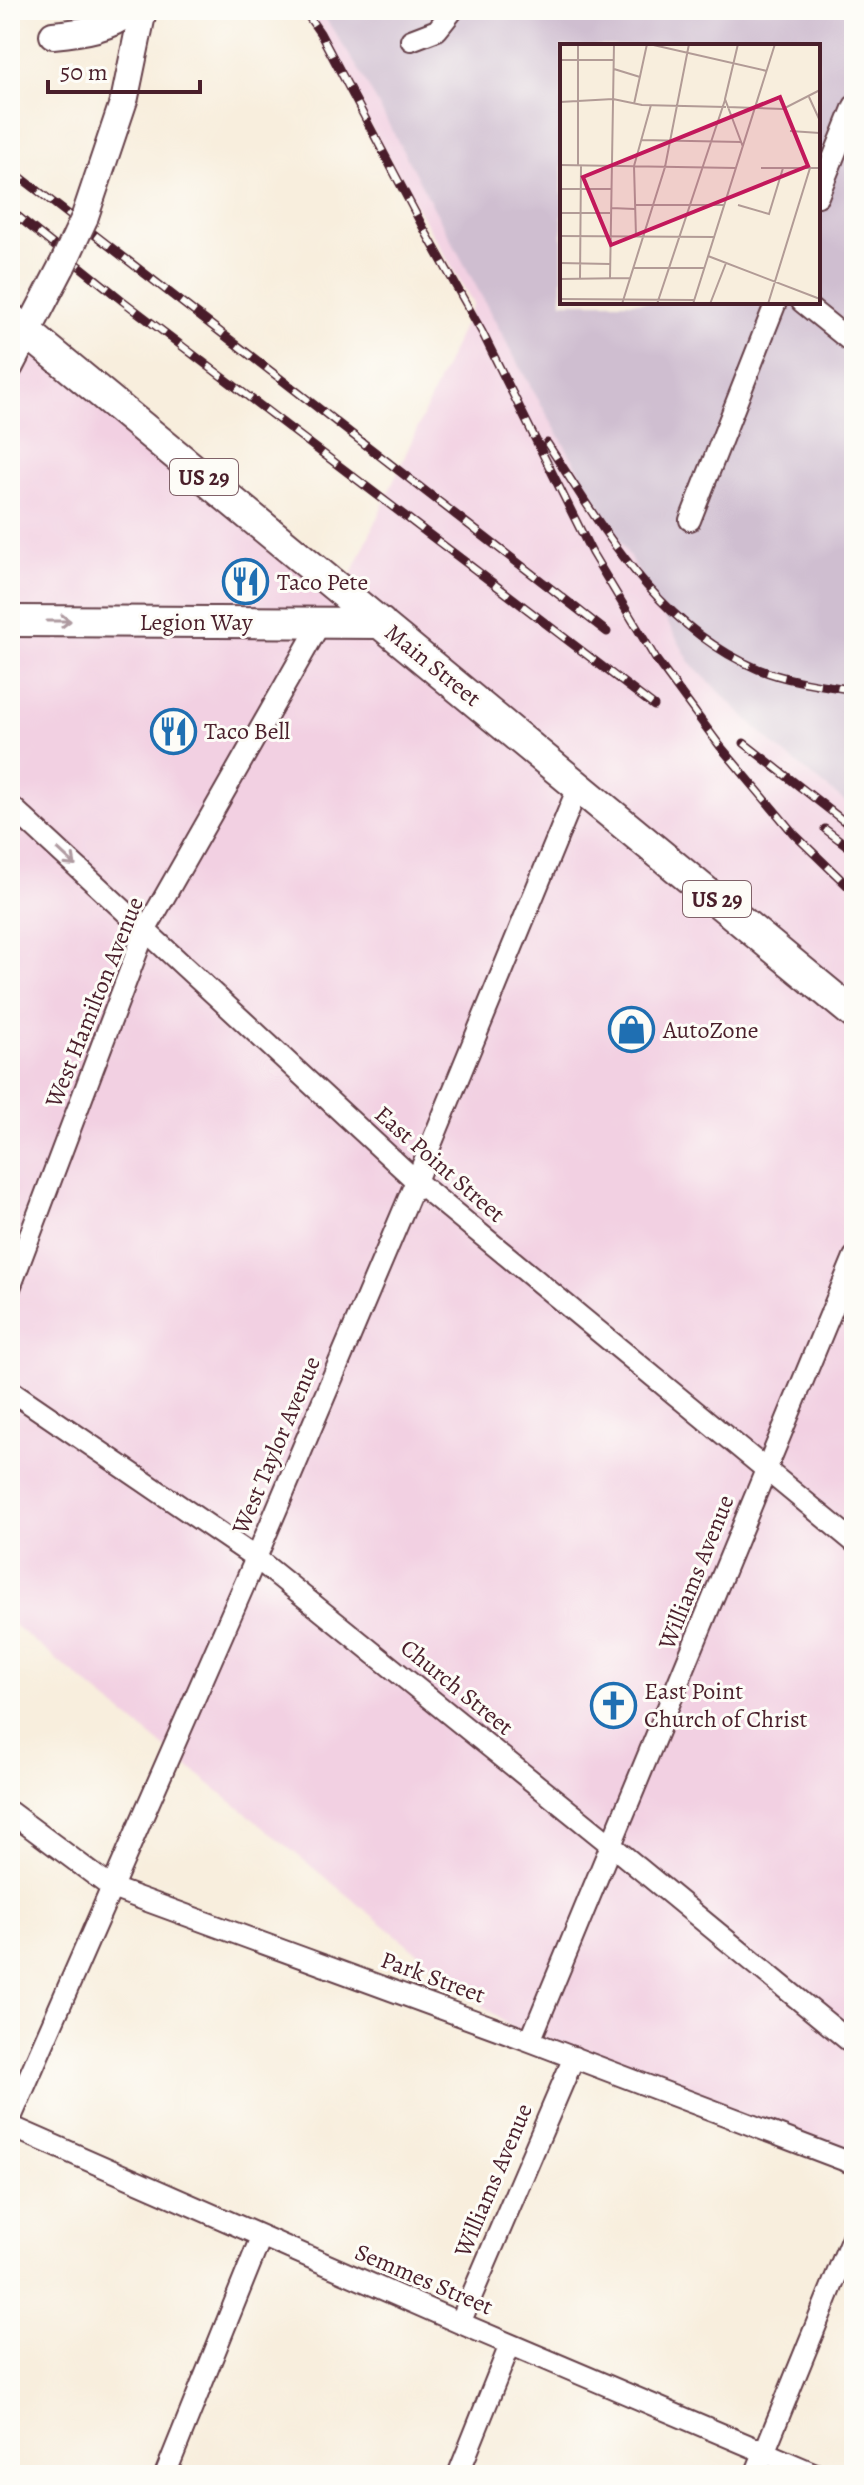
<svg xmlns="http://www.w3.org/2000/svg" width="864" height="2485" viewBox="0 0 864 2485" font-family="Alegreya,serif">
<rect width="100%" height="100%" fill="#fdfcf7"/>
<filter id="ink" filterUnits="userSpaceOnUse"><feTurbulence type="fractalNoise" baseFrequency=".0125" numOctaves="2"/><feDisplacementMap in="SourceGraphic" scale="16" xChannelSelector="R" yChannelSelector="G"/><feConvolveMatrix kernelMatrix="1 2 1 2 8 2 1 2 1" color-interpolation-filters="sRGB"/></filter>
<filter id="wash" filterUnits="userSpaceOnUse"><feTurbulence type="fractalNoise" baseFrequency=".006" numOctaves="4" result="noise"/><feDisplacementMap in="SourceGraphic" scale="32" xChannelSelector="R" yChannelSelector="G"/><feGaussianBlur stdDeviation="1.8" result="paint"/><feColorMatrix in="noise" values="0 0 0 0 0 0 0 0 0 0 0 0 0 0 0 0 0 1.4 0 .05"/><feComposite in="paint" operator="in"/></filter>
<g filter="url(#wash)">
<rect width="100%" height="100%" fill="#f8eedd"/>
<path fill="#f2d0e2" fill-rule="evenodd" d="M303,10H854V2160L532,2045L10,1622V293L40,317L342,596L473,304ZM562,46H818V302H562Z"/>
<path fill="#cfbed0" fill-rule="evenodd" d="M320,10H854V809L776,747L692,665L523,373L361,73ZM562,46H818V302H562Z"/>
</g>
<g filter="url(#ink)">
<g fill="none" stroke-linecap="round" stroke-linejoin="round">
<defs>
<path id="street" d="M411,40L437,30L453,10
M818,196L854,106
M802,302L854,344
M690,520L776,302
M10,805L416,1181L854,1542
M10,1288L145,931L321,622
M10,1390L256,1558L611,1845L854,2045
M10,1812L112,1888L530,2041L854,2164
M530,2041L854,1257
M10,2120L256,1558L416,1181L579,785
M10,2126L460,2323L818,2475
M460,2323L574,2057
M165,2475L261,2237
M458,2475L510,2345
M755,2475L854,2232"/>
<path id="secondary" d="M53,35C84,32 108,29 133,10
M84,219L125,97L143,10
M10,366L62,266"/>
<path id="primary" d="M10,318L854,1014
M10,621L381,623"/>
</defs>
<use href="#street" stroke="#643e46" stroke-width="24"/>
<use href="#secondary" stroke="#643e46" stroke-width="30"/>
<use href="#primary" stroke="#643e46" stroke-width="34"/>
<use href="#street" stroke="#fff" stroke-width="20"/>
<use href="#secondary" stroke="#fff" stroke-width="26"/>
<use href="#primary" stroke="#fff" stroke-width="30"/>
<defs>
<path id="rail" d="M304,10L320,33L425,231L482,332L592,553L657,661L720,746L794,834L854,892
M10,169L607,632
M10,210L123,301L654,706
M547,443C604,530 657,626 758,669C788,681 822,685 854,690
M744,743L854,829
M825,829L854,851"/>
</defs>
<use href="#rail" stroke="#4a1f2b" stroke-width="9"/>
<use href="#rail" stroke="#fdfcf7" stroke-width="6" stroke-dasharray="18" stroke-linecap="butt"/>
<defs>
<path id="secondary-bridge" d="M62,266L84,219"/>
</defs>
<use href="#secondary-bridge" stroke="#643e46" stroke-width="30" stroke-linecap="butt"/>
<use href="#secondary-bridge" stroke="#fff" stroke-width="26"/>
</g>
<defs><path id="oneway-shaft" d="M-6 0H5M1.5-3L5.5 0L1.5 3" fill="none" stroke-width="1.6" stroke-linecap="round" stroke-linejoin="round" transform="scale(2)"/></defs>
<g stroke="#ae9aa0">
<use href="#oneway-shaft" transform="translate(59 621)"/>
<use href="#oneway-shaft" transform="translate(67 858) rotate(43)"/>
</g>
</g>
<defs>
<symbol id="restaurant-ring" viewBox="-11 -11 22 22"><circle r="9.5" fill="#fdfcf7" stroke="#1f6fb2" stroke-width="1.5"/><path d="M-5-6h1v4h1v-4h1v4h1v-4h1v5L-1.5 .5V6h-2V.5L-5-1ZM5-6V6H3V1.5H1.5Q1.5-4 5-6Z" fill="#1f6fb2"/></symbol>
<symbol id="shop-ring" viewBox="-11 -11 22 22"><circle r="9.5" fill="#fdfcf7" stroke="#1f6fb2" stroke-width="1.5"/><path d="M-5-2.5h2.3a2.7 3.5 0 0 1 5.4 0H5L5.5 6h-11ZM-1.5-2.5h3a1.5 2.3 0 0 0-3 0Z" fill="#1f6fb2"/></symbol>
<symbol id="church-ring" viewBox="-11 -11 22 22"><circle r="9.5" fill="#fdfcf7" stroke="#1f6fb2" stroke-width="1.5"/><path d="M-1.2-6h2.4v3.5h3.3v2.4h-3.3V6h-2.4V-.1h-3.3v-2.4h3.3Z" fill="#1f6fb2"/></symbol>
</defs>
<g fill-rule="evenodd">
<use href="#restaurant-ring" x="220" y="556" width="51" height="51"/>
<use href="#restaurant-ring" x="148" y="706" width="51" height="51"/>
<use href="#shop-ring" x="606" y="1004" width="51" height="51"/>
<use href="#church-ring" x="588" y="1680" width="51" height="51"/>
</g>
<g text-anchor="middle" stroke-width="6" stroke-linejoin="round" paint-order="stroke">
<g fill="#fdfcf7" stroke="#806168" stroke-width="2">
<rect x="170" y="459" width="68" height="36" rx="6"/>
<rect x="683" y="881" width="68" height="36" rx="6"/>
</g>
<g font-size="22" font-weight="bold" fill="#4a1f2b">
<text x="204" y="485">US 29</text>
<text x="717" y="907">US 29</text>
</g>
<g font-size="24" fill="#4a1f2b" stroke="#fdfcf7" text-anchor="start">
<text x="277" y="590">Taco Pete</text>
<text x="204" y="739">Taco Bell</text>
<text x="663" y="1038">AutoZone</text>
<text x="644" y="1699">East Point<tspan x="644" dy="28">Church of Christ</tspan></text>
</g>
<g font-size="24" fill="#4a1f2b" stroke="#fdfcf7">
<text x="196" y="630">Legion Way</text>
<text transform="translate(433 665) rotate(39)" y="8">Main Street</text>
<text transform="translate(94 1002) rotate(-68)" y="8">West Hamilton Avenue</text>
<text transform="translate(440 1164) rotate(41)" y="8">East Point Street</text>
<text transform="translate(276 1445) rotate(-67)" y="8">West Taylor Avenue</text>
<text transform="translate(696 1572) rotate(-68)" y="8">Williams Avenue</text>
<text transform="translate(457 1687) rotate(39)" y="8">Church Street</text>
<text transform="translate(433 1977) rotate(20)" y="8">Park Street</text>
<text transform="translate(493 2180) rotate(-67)" y="8">Williams Avenue</text>
<text transform="translate(424 2279) rotate(23)" y="8">Semmes Street</text>
</g>
</g>
<g transform="translate(560 44)">
<rect width="260" height="260" fill="#f8eedd"/>
<path fill="none" stroke="#b29b96" stroke-width="2" d="M89,0L207,27M178,0L165,55L183,103M0,16H54M54,25L80,33M249,53L260,77M0,58L53,55L82,61L166,63M74,60L87,0M167,63L223,65L260,46M230,87L260,89M81,96L181,98M0,121L176,124M18,121V0M201,124H260M0,145H51M75,161H164M178,161L209,170L223,124M51,164L75,165M0,169H50M0,192L154,193M76,192L74,122L91,61M148,212L260,255M0,219L50,220M73,224H144M0,235L70,234M20,235L21,121M50,235L54,0M0,255L134,256M62,260L105,123L129,0M97,260L165,56M133,260L215,0M150,260L166,219M208,260L250,124"/>
<path fill="#c2185b" fill-opacity="0.15" stroke="#c2185b" stroke-width="4" d="M220,53L248,122L51,201L23,133Z"/>
<rect width="260" height="260" fill="none" stroke="#4a1f2b" stroke-width="4"/>
</g>
<rect width="864" height="2485" fill="none" stroke="#fdfcf7" stroke-width="40"/>
<path d="M48 80v12h152v-12" fill="none" stroke="#4a1f2b" stroke-width="4"/>
<text x="60" y="80" font-size="24" fill="#4a1f2b" stroke="#fdfcf7" stroke-width="6" paint-order="stroke">50 m</text>
</svg>
